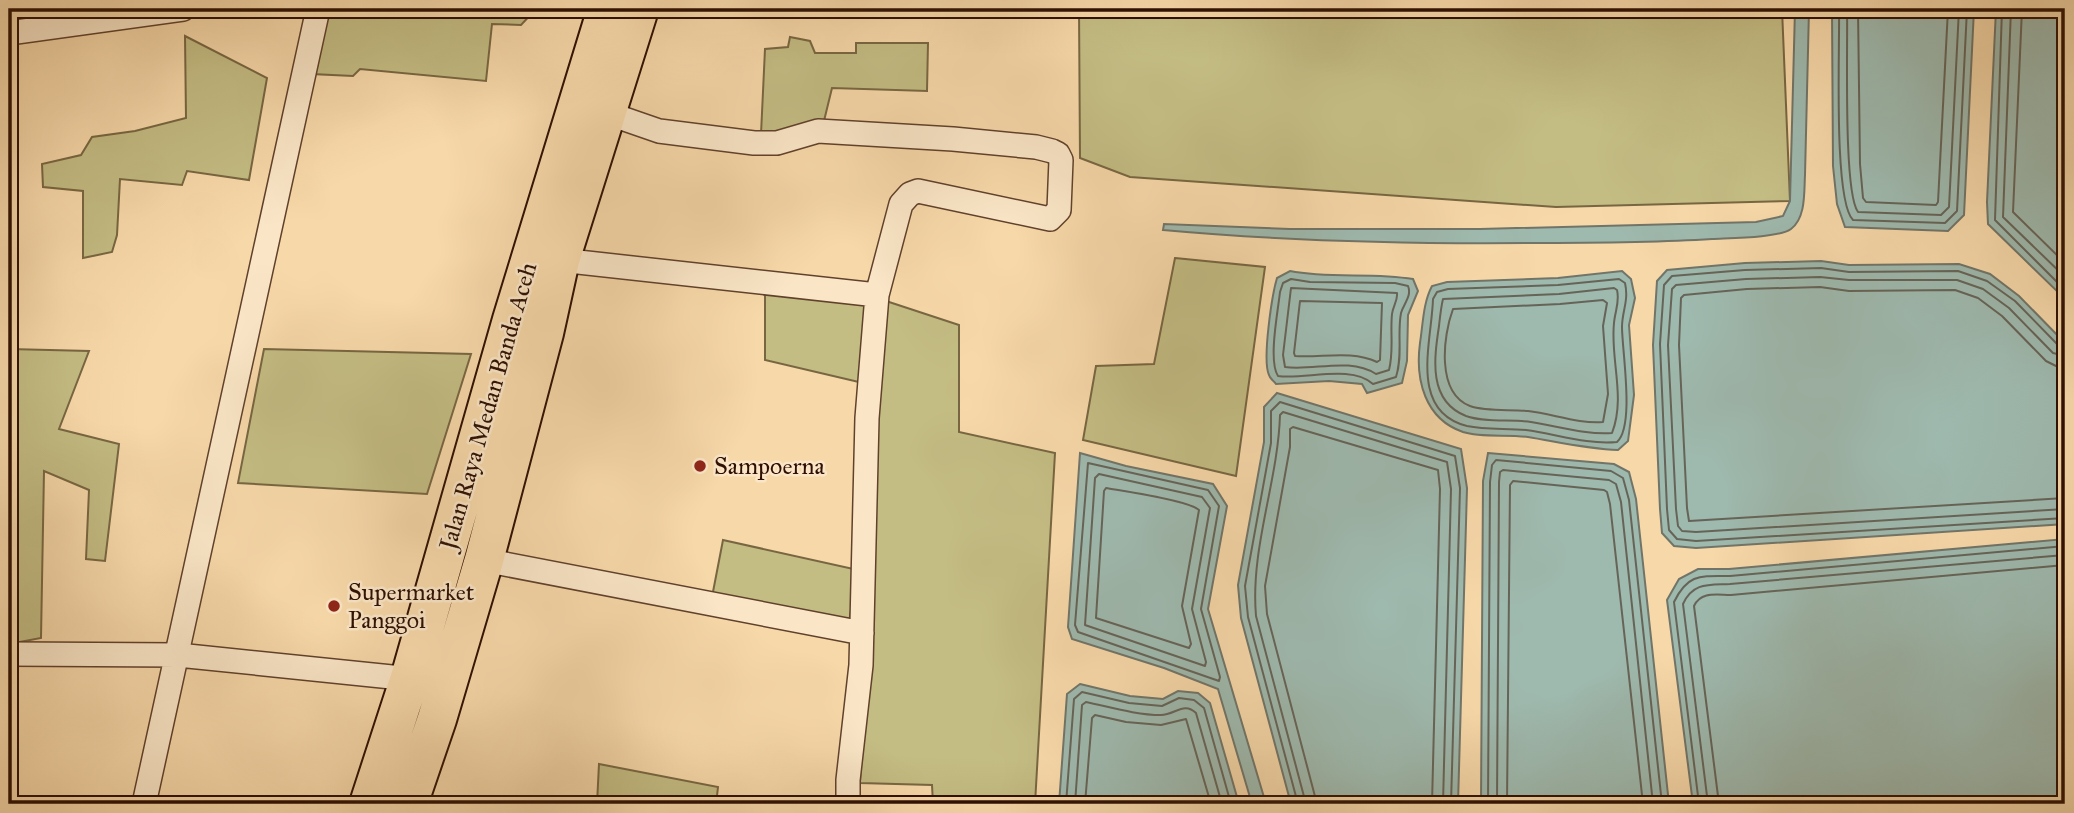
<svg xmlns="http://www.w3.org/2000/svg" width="2074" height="813" viewBox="0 0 2074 813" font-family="'IM FELL Great Primer',serif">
<rect width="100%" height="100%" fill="#f7d8a9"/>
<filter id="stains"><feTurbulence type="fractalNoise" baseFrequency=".00286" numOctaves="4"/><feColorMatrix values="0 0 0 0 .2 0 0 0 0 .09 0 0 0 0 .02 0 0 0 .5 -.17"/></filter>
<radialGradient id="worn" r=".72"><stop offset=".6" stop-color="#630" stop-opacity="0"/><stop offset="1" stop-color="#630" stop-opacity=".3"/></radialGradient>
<path fill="#c3bc83" stroke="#786642" stroke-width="2" d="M325,9H536L521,25L492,24L486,81L360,69L353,76L312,74L318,65L319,31Z
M1079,9H1782L1790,201L1556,207L1130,177L1080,158Z
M185,36L267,78L249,180L187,171L182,185L120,179L117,235L112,252L83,258V191L43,187L42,164L81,155L92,137L135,131L186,118Z
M790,37L810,41L815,53H856V43H928L927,91L832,88L823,125L761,134L765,49L788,47Z
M1175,258L1265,267L1236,476L1083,440L1096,366L1154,364Z
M765,286L870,300L863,383L765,360Z
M883,300L959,325V432L1055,453L1035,804H933L932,785L860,783Z
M9,349L89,351L59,429L119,444L105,561L86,559L89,490L44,471L41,638L9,644Z
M264,349L471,354L427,494L238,483Z
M723,540L858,570L849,622L712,597Z
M599,764L718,787L716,804H597Z"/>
<path fill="#9eb9ae" stroke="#717569" stroke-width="2" d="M1795,9H1809L1805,175C1804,192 1806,218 1791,229C1779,238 1729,238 1712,239C1651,243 1589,243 1527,243C1405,244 1284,241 1163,230L1164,224L1290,229H1480L1756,222L1783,216L1790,201Z
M1832,9H1974L1964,215L1948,231L1845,227L1837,204L1833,166Z
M1996,9H2065V299L1988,224L1987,202Z
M1821,261L1849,265L1959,264L1990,274L2019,296L2065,343V524L1696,548L1674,546L1662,533L1660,509L1653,345L1657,281L1667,270L1745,263Z
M1290,271C1330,279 1372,272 1413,279L1418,291L1408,315L1407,361L1402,383L1367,393L1362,384L1329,381L1276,384C1274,381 1270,379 1269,375C1262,360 1272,295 1277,278Z
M1622,271L1631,279L1635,298L1629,325L1634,395L1628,441L1618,450C1588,449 1558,442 1528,437C1507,434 1482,438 1463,432C1425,419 1415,380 1420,343C1423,324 1423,303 1432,286L1447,282L1558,278Z
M1277,393L1461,449L1467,488L1458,804H1291L1241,618L1238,585L1264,442V407Z
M1080,453L1126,466L1213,484L1227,506L1208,609L1266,804H1252L1218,689L1164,668L1072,639L1068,627Z
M1488,453L1614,464L1629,472L1636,499L1669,804H1481L1483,481Z
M2065,539V804H1693L1667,600L1679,579L1698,569H1729Z
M1080,684L1130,696L1163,699L1178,691L1198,693L1210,703L1239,804H1059L1067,694Z"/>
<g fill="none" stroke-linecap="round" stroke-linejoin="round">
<path stroke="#666458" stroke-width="2" d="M1839,9C1840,45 1833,200 1853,220L1945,223L1957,211L1967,9
M1847,9C1848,43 1843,192 1858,212L1941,215L1949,207L1959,9
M1858,9L1860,164L1863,198L1866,202L1936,205L1938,202L1948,9
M2002,9L1995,220L2065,290
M2011,9L2003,217L2065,277
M2022,9L2013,212L2065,263
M1291,279L1310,282L1395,283L1408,286C1412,296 1404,303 1401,313C1397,334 1403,356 1396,377L1373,384C1351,364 1305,380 1278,376C1268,361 1278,311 1280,292L1283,283Z
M1619,279L1625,283C1629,301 1622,311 1622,327C1622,351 1635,426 1617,442C1587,445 1556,434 1526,430C1507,428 1486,430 1467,426C1408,411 1432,341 1433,299L1437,292L1448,289L1558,285Z
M1291,288L1397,293C1398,300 1393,306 1392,314C1390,333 1394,351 1389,370L1376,374C1349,357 1314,371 1285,367L1283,355Z
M1614,288L1617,290C1620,302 1615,311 1614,323C1610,359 1626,397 1612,433C1586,435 1557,426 1531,422C1511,419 1485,423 1466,416C1428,401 1434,359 1439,326C1440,317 1441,307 1443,299L1559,294Z
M1603,300L1607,303L1603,326L1608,394L1603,422C1579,424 1553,414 1528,411C1510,409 1487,412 1470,406C1436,393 1443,336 1453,309L1560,304Z
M1300,301L1382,303L1380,360L1377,362C1351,350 1322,358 1295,356L1294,353Z
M2065,348L2058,345L2015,301L1987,281L1958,271L1849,272L1821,268L1745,270L1672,276L1664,285L1660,344L1667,509L1669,530L1677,539L1696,541L2065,518
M2065,356L2053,353L2009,308L1983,289L1957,280H1849L1820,277L1746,279L1676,285L1672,289L1668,345L1676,509L1678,526L1682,531L1696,532L2065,509
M2065,367L2056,366L2046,361L2002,316L1978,298L1955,290L1849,291L1820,287L1747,289L1684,295L1681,298L1679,345L1687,508L1689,521L2065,498
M1088,463L1208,490L1219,506L1201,609L1220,677L1219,681L1078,632L1075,625Z
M1099,474L1202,497L1210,508L1192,609L1206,662L1205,666L1085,625L1095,478Z
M1106,488C1123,491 1188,500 1199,510L1182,606L1191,644L1189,648L1096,618L1104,491Z
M1066,804L1074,699L1082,692L1129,703L1162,706L1179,698L1194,700L1204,708L1231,804
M1075,804L1082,705L1086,702C1110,707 1136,715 1161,715C1175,715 1184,701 1196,713L1222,804
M1085,804L1092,718L1095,715L1126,722L1161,725L1186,719L1211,804
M1298,804L1248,617L1245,586L1271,443V411L1280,402L1455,456L1460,488L1451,804
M1306,804L1256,616C1250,548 1278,482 1280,415L1283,412L1447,462L1451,489L1443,804
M1317,804L1267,614L1265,586L1290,447V429L1293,427L1438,470L1440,489L1432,804
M1488,804L1490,482L1492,465L1496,460L1611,471L1623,478L1629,500L1662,804
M1497,804L1499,482L1500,472L1503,470L1609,480L1616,484L1621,502L1653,804
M1507,804L1510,485L1513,481L1604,490L1607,492L1610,504L1643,804
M1699,804L1674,602C1688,573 1701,576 1730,576L2065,546
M1708,804L1683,604C1693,582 1709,585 1730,584L2065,555
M1719,804L1694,606C1701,591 1717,595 1731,595L2065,565"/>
<defs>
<path id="minor" d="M9,33L183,9
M607,113L659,131L754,143H777L818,131L953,139L1036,147L1052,151L1058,154L1061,160L1059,210L1050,219L918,191L910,194L901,204L877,295L867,418L861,665L848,780V804
M560,260L877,295
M484,560L862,633
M9,654L178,655L421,680
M144,804L318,9"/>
<path id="trunk" d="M369,804L410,678L512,320L607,9
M408,804L437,719L484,560L544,333L560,260L639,9"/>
</defs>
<use href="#minor" stroke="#60412c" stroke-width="26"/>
<use href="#trunk" stroke="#2e0f02" stroke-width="42"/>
<use href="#minor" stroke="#fae6c7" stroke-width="23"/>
<use href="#trunk" stroke="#f7d8a9" stroke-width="38"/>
</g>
<g fill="#8f2418" stroke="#fae6c7" stroke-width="2.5">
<circle cx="700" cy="466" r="7"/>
<circle cx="334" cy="606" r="7"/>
</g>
<g text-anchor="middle" stroke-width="5" stroke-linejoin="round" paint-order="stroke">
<g font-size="24" fill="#2e0f02" stroke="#fae6c7">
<text transform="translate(488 406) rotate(-74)" y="8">Jalan Raya Medan Banda Aceh</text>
</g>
<g font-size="24" fill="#2e0f02" stroke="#fae6c7" text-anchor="start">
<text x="714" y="474">Sampoerna</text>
<text x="348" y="600">Supermarket<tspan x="348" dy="28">Panggoi</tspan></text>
</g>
</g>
<rect width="2074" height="813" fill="none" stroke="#f7d8a9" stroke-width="35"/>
<rect x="10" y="10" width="2053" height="792" fill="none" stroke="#2e0f02" stroke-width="3.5"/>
<rect x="18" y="18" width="2039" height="778" fill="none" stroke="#2e0f02" stroke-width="2"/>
<rect width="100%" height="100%" filter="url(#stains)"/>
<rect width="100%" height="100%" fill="url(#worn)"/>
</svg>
